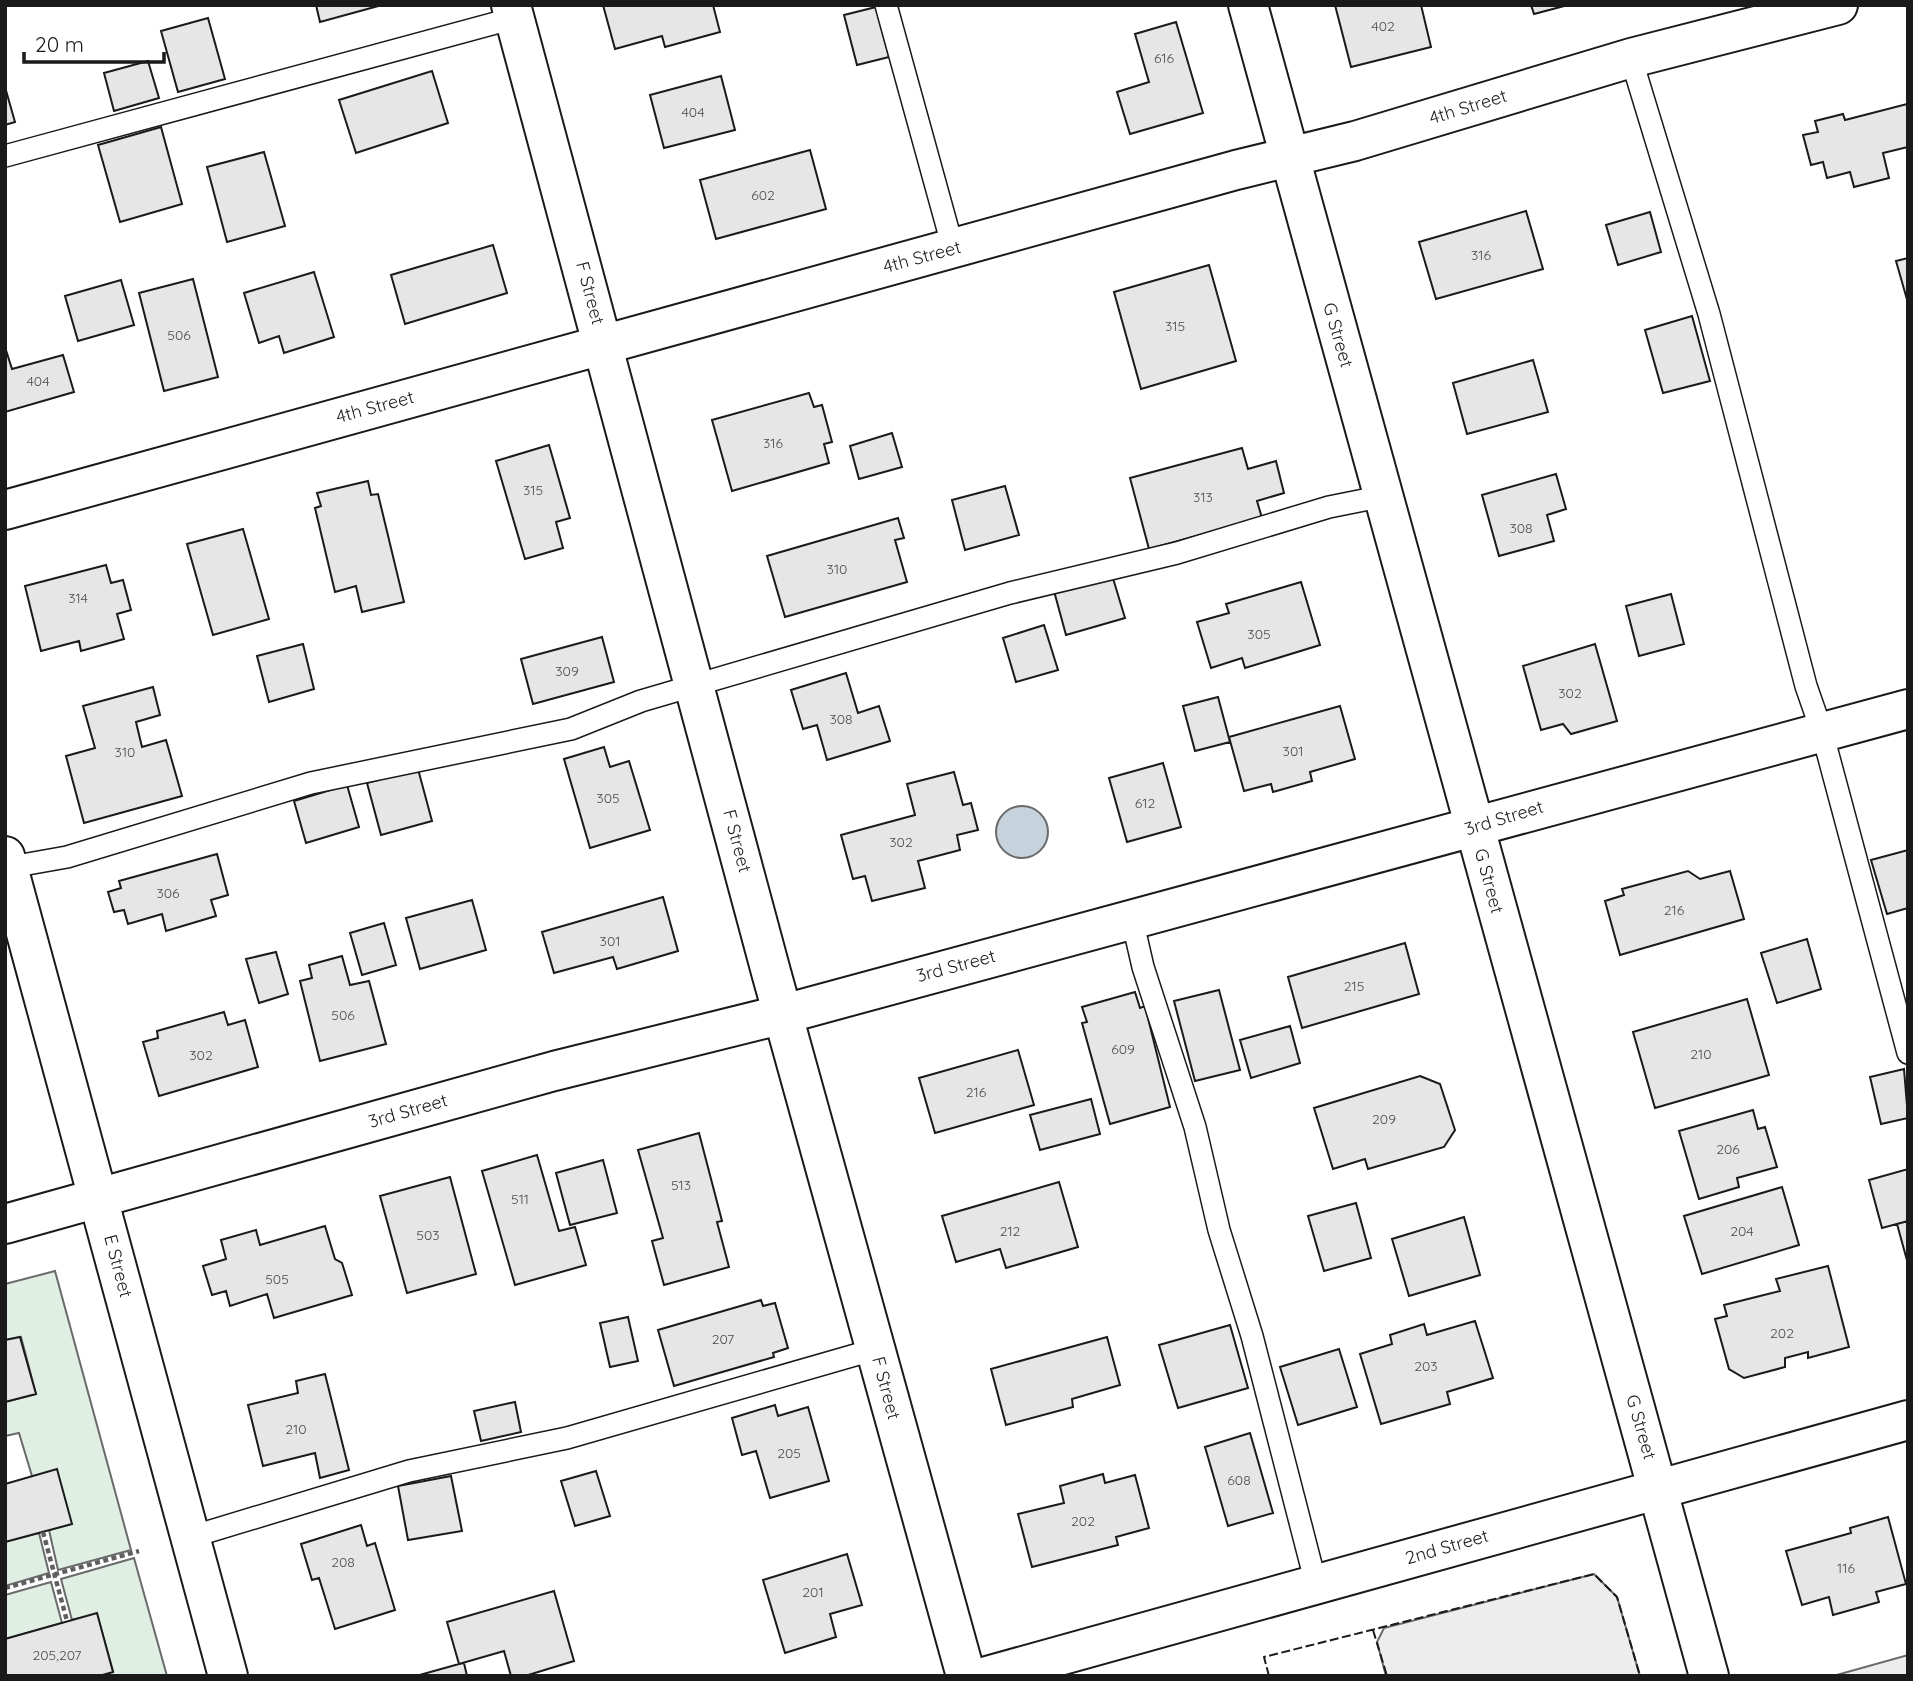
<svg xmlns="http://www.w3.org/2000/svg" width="1913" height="1681" viewBox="0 0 1913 1681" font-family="Quicksand,sans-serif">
<rect width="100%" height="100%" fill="#fff"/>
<path fill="#e0efe3" stroke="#6a6a6a" stroke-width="2" d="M55,1271L131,1550L58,1570L49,1530L71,1524L32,1476L19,1433L5,1436V1402L36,1394L21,1337L5,1340V1284Z
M39,1533L49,1573L5,1586V1542Z
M134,1558L167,1676H99L113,1671L97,1614L72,1620L61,1579Z
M51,1582L62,1623L5,1639V1595Z"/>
<path fill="#ededed" stroke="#6a6a6a" stroke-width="2" d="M1594,1574L1617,1597L1640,1676H1386L1377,1642L1384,1628Z
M1908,1655V1676H1833Z"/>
<path fill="#c6d2dc" stroke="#6a6a6a" stroke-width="2" d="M996 832a26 26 0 1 1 52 0a26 26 0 1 1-52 0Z"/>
<path fill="#e6e6e6" stroke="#1a1a1a" stroke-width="2" d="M316,5H382L320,22Z
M603,5H713L720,32L665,47L662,36L615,49Z
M1335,5H1421L1431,47L1351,67Z
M1531,5H1568L1534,14Z
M876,7L889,57L857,65L844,15Z
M208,18L225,79L178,92L161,31Z
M1176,22L1203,113L1130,134L1117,92L1149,82L1135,34Z
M148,61L159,98L114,111L104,73Z
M432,71L448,123L356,153L339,100Z
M721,76L735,130L664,148L650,95Z
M5,87L15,122L5,125Z
M1907,104L1908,147L1883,153L1889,178L1854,187L1850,172L1827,178L1823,162L1811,165L1803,135L1818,132L1815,121L1843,114L1845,120Z
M161,127L182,204L120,222L98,145Z
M810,150L826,209L716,239L700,180Z
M264,152L285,226L227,242L207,167Z
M1526,211L1543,269L1436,299L1419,242Z
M1650,212L1661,252L1618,265L1606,225Z
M493,245L507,293L405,324L391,275Z
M1908,258V303L1896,261Z
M1209,265L1236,361L1141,389L1114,292Z
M314,272L334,337L284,353L279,336L259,343L244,293Z
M193,279L218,377L164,391L139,293Z
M121,280L134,325L78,341L65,296Z
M1692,316L1710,381L1663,393L1645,330Z
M5,347L12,369L63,355L74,392L5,412Z
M1533,360L1548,412L1467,434L1453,383Z
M809,393L814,407L822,405L832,442L824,444L829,463L732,491L712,420Z
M892,433L902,467L859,479L850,446Z
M549,445L570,518L556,522L563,548L525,559L496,461Z
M1242,448L1248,469L1276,461L1284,493L1257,501L1262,518L1149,549L1130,478Z
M1556,474L1566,509L1547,515L1554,541L1499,556L1482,495Z
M368,481L371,495L378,494L404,602L362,612L356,586L335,592L315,508L321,506L317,493Z
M1005,486L1019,535L965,550L952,500Z
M898,518L904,538L895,540L907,582L785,617L767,556Z
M243,529L269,619L213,635L187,544Z
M106,565L111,583L123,580L131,610L117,614L124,639L81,651L79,641L41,651L25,586Z
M1112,575L1125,618L1066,635L1054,591Z
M1301,582L1320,645L1245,668L1242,658L1211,668L1197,622L1229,613L1226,604Z
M1671,594L1684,644L1639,656L1626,606Z
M1044,625L1058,670L1016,682L1003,638Z
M602,637L614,682L533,704L521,659Z
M303,644L314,689L269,702L257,656Z
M1595,644L1617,721L1571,734L1563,724L1541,730L1523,666Z
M846,673L858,713L879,706L890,741L827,760L817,725L803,729L791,690Z
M153,687L160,715L136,722L142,747L166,740L182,796L84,823L66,756L95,748L83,706Z
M1218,697L1230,742L1195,751L1183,706Z
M1340,706L1355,759L1310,772L1312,781L1273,792L1271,784L1244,791L1229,737Z
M604,747L610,767L629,761L650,830L590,848L564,759Z
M1163,763L1181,827L1127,842L1109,778Z
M418,769L432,821L381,835L367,783Z
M954,772L963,805L971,803L978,830L957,835L960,850L918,861L925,888L872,901L865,876L853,879L841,835L915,815L907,784Z
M347,785L359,827L306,843L294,801Z
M1908,850V908L1887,914L1871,860Z
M217,854L228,895L211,900L216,916L166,931L162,914L128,924L124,910L114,912L108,892L121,888L119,881Z
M1688,871L1700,879L1730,871L1744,919L1620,955L1605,901L1624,895L1622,889Z
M663,897L678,951L617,969L613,957L554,973L542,932Z
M472,900L486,950L420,969L406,918Z
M384,923L396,965L362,975L350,933Z
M1807,939L1821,989L1777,1003L1761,953Z
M1405,943L1419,994L1302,1028L1288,977Z
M276,952L288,994L259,1003L246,959Z
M342,956L350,985L369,981L386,1044L320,1061L300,981L312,978L309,965Z
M1219,990L1240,1070L1195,1081L1174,1001Z
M1135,992L1140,1008L1145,1006L1170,1107L1110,1124L1082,1023L1087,1022L1082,1007Z
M1747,999L1769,1075L1655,1108L1633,1032Z
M224,1012L228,1025L245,1020L258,1067L159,1096L143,1042L158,1038L157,1031Z
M1290,1026L1300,1063L1251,1078L1240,1040Z
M1018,1050L1034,1105L935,1133L919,1078Z
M1904,1069L1908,1118L1881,1124L1870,1077Z
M1420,1076L1440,1084L1455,1130L1444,1147L1368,1169L1365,1159L1333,1169L1314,1108Z
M1091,1099L1100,1134L1040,1150L1030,1115Z
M1753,1110L1758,1129L1765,1127L1777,1167L1737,1178L1739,1187L1699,1199L1679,1131Z
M699,1133L722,1221L717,1222L729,1267L664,1285L652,1241L663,1238L638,1150Z
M537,1155L559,1231L575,1227L586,1265L515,1285L482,1171Z
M603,1160L617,1213L570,1225L556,1173Z
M1908,1169V1221L1882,1228L1869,1180Z
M450,1177L476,1274L407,1293L380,1196Z
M1059,1182L1078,1247L1006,1268L1000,1249L956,1262L942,1216Z
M1782,1187L1799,1245L1702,1274L1684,1216Z
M1356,1203L1371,1258L1324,1271L1308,1216Z
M1464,1217L1480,1275L1409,1296L1392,1239Z
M1908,1221V1264L1897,1224Z
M325,1226L335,1259L342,1263L352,1295L274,1318L267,1294L230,1306L226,1291L212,1295L203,1266L226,1259L221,1240L256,1230L260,1245Z
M1828,1266L1849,1347L1808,1358V1352L1785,1358V1367L1744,1378L1729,1369L1715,1319L1727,1316L1724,1305L1780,1291L1776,1279Z
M761,1300L763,1306L775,1303L788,1348L773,1353L774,1357L674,1386L658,1330Z
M628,1317L638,1361L610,1367L600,1323Z
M1475,1321L1493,1378L1447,1392L1450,1404L1381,1424L1360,1354L1392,1344L1390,1335L1424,1324L1427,1335Z
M1230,1325L1248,1388L1178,1408L1159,1345Z
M20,1337L36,1394L5,1402V1340Z
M1107,1337L1120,1385L1072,1399L1073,1407L1006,1425L991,1369Z
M1339,1349L1357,1407L1298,1425L1280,1367Z
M325,1374L349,1470L320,1478L315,1453L263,1466L248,1405L298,1393L296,1381Z
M515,1402L521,1432L481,1441L474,1411Z
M775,1405L778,1416L808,1407L829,1481L770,1498L756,1451L742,1455L732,1418Z
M1250,1433L1273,1513L1228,1526L1205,1447Z
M57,1469L72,1524L5,1542V1484Z
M596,1471L610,1516L575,1526L561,1481Z
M1103,1474L1105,1483L1135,1475L1149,1528L1116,1537L1118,1545L1032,1567L1018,1514L1064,1503L1060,1486Z
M451,1476L462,1531L408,1540L398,1486Z
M1888,1517L1906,1584L1876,1592L1879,1602L1833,1615L1829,1597L1802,1605L1786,1551L1851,1533L1850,1528Z
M361,1525L367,1546L375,1543L395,1610L335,1629L319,1578L312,1580L301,1544Z
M847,1554L862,1605L830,1614L836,1637L785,1653L763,1580Z
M554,1591L574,1661L525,1676H511L504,1651L459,1664L447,1622Z
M97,1613L113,1672L99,1676H5V1639Z
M464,1663L467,1676H416L459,1664Z"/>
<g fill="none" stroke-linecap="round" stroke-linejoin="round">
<defs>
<path id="lane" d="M886,5L953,248
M1631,58L1709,314L1806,686L1822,732L1908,1053
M5,156L514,18
M5,868L67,857L311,783L571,729L641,701L1010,593L1177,553L1329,507L1384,496
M1132,919L1143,967L1195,1127L1219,1230L1252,1336L1316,1584
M191,1537L409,1471L567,1438L876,1349"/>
<path id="street" d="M511,5L771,972L966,1676
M1248,5L1709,1676
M5,510L1236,170L1355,141L1631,58L1838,5
M5,856L228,1676
M5,1224L554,1071L784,1014L1908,709
M987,1676L1908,1420"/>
</defs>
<use href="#lane" stroke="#1a1a1a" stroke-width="24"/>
<use href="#street" stroke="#1a1a1a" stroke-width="42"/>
<path stroke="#5f5f5f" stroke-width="4.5" stroke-dasharray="5 3.5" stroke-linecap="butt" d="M43,1532L67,1621
M5,1588L139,1551"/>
<use href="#lane" stroke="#fff" stroke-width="21"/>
<use href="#street" stroke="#fff" stroke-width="38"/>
<path stroke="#1a1a1a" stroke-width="2" stroke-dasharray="9 3.5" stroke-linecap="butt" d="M1373,1630L1387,1676
M1269,1676L1264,1657L1594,1574L1617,1597L1640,1676"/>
</g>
<g text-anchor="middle" stroke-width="5" stroke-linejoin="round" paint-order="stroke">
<g font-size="14" fill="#4d4d4d">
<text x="1383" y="31">402</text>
<text x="1164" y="63">616</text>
<text x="693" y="117">404</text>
<text x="763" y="200">602</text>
<text x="1481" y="260">316</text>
<text x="1175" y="331">315</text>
<text x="179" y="340">506</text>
<text x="38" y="386">404</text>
<text x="773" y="448">316</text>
<text x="533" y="495">315</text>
<text x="1203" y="502">313</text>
<text x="1521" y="533">308</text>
<text x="837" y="574">310</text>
<text x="78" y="603">314</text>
<text x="1259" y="639">305</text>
<text x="567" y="676">309</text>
<text x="1570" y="698">302</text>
<text x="841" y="724">308</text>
<text x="1293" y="756">301</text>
<text x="125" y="757">310</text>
<text x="608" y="803">305</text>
<text x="1145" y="808">612</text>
<text x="901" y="847">302</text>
<text x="168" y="898">306</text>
<text x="1674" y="915">216</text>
<text x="610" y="946">301</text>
<text x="1354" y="991">215</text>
<text x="343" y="1020">506</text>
<text x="1123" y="1054">609</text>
<text x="1701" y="1059">210</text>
<text x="201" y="1060">302</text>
<text x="976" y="1097">216</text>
<text x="1384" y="1124">209</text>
<text x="1728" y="1154">206</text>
<text x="681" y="1190">513</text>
<text x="520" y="1204">511</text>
<text x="1010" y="1236">212</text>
<text x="1742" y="1236">204</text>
<text x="428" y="1240">503</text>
<text x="277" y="1284">505</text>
<text x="1782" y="1338">202</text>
<text x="723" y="1344">207</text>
<text x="1426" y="1371">203</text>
<text x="296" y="1434">210</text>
<text x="789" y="1458">205</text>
<text x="1239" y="1485">608</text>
<text x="1083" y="1526">202</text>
<text x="343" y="1567">208</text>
<text x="1846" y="1573">116</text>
<text x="813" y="1597">201</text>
<text x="57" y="1660">205,207</text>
</g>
<g font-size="18" fill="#1a1a1a" stroke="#fff">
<text transform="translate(1468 107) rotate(-17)" y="6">4th Street</text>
<text transform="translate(922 257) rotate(-15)" y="6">4th Street</text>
<text transform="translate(590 293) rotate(75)" y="6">F Street</text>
<text transform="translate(1338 335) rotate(74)" y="6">G Street</text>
<text transform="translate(375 407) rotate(-15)" y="6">4th Street</text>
<text transform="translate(1504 818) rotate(-17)" y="6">3rd Street</text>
<text transform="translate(737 841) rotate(75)" y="6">F Street</text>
<text transform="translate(1489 881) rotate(75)" y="6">G Street</text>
<text transform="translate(956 966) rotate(-15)" y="6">3rd Street</text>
<text transform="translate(408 1111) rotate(-16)" y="6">3rd Street</text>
<text transform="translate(118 1266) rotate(75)" y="6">E Street</text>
<text transform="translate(886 1388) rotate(75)" y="6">F Street</text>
<text transform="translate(1641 1427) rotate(74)" y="6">G Street</text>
<text transform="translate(1447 1547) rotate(-16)" y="6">2nd Street</text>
</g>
</g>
<rect width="1913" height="1681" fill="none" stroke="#1a1a1a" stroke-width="14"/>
<path d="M24 52v10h140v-10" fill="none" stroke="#1a1a1a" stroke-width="3.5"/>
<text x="35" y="52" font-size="21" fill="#1a1a1a" stroke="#ffffff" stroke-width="5" paint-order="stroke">20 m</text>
</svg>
